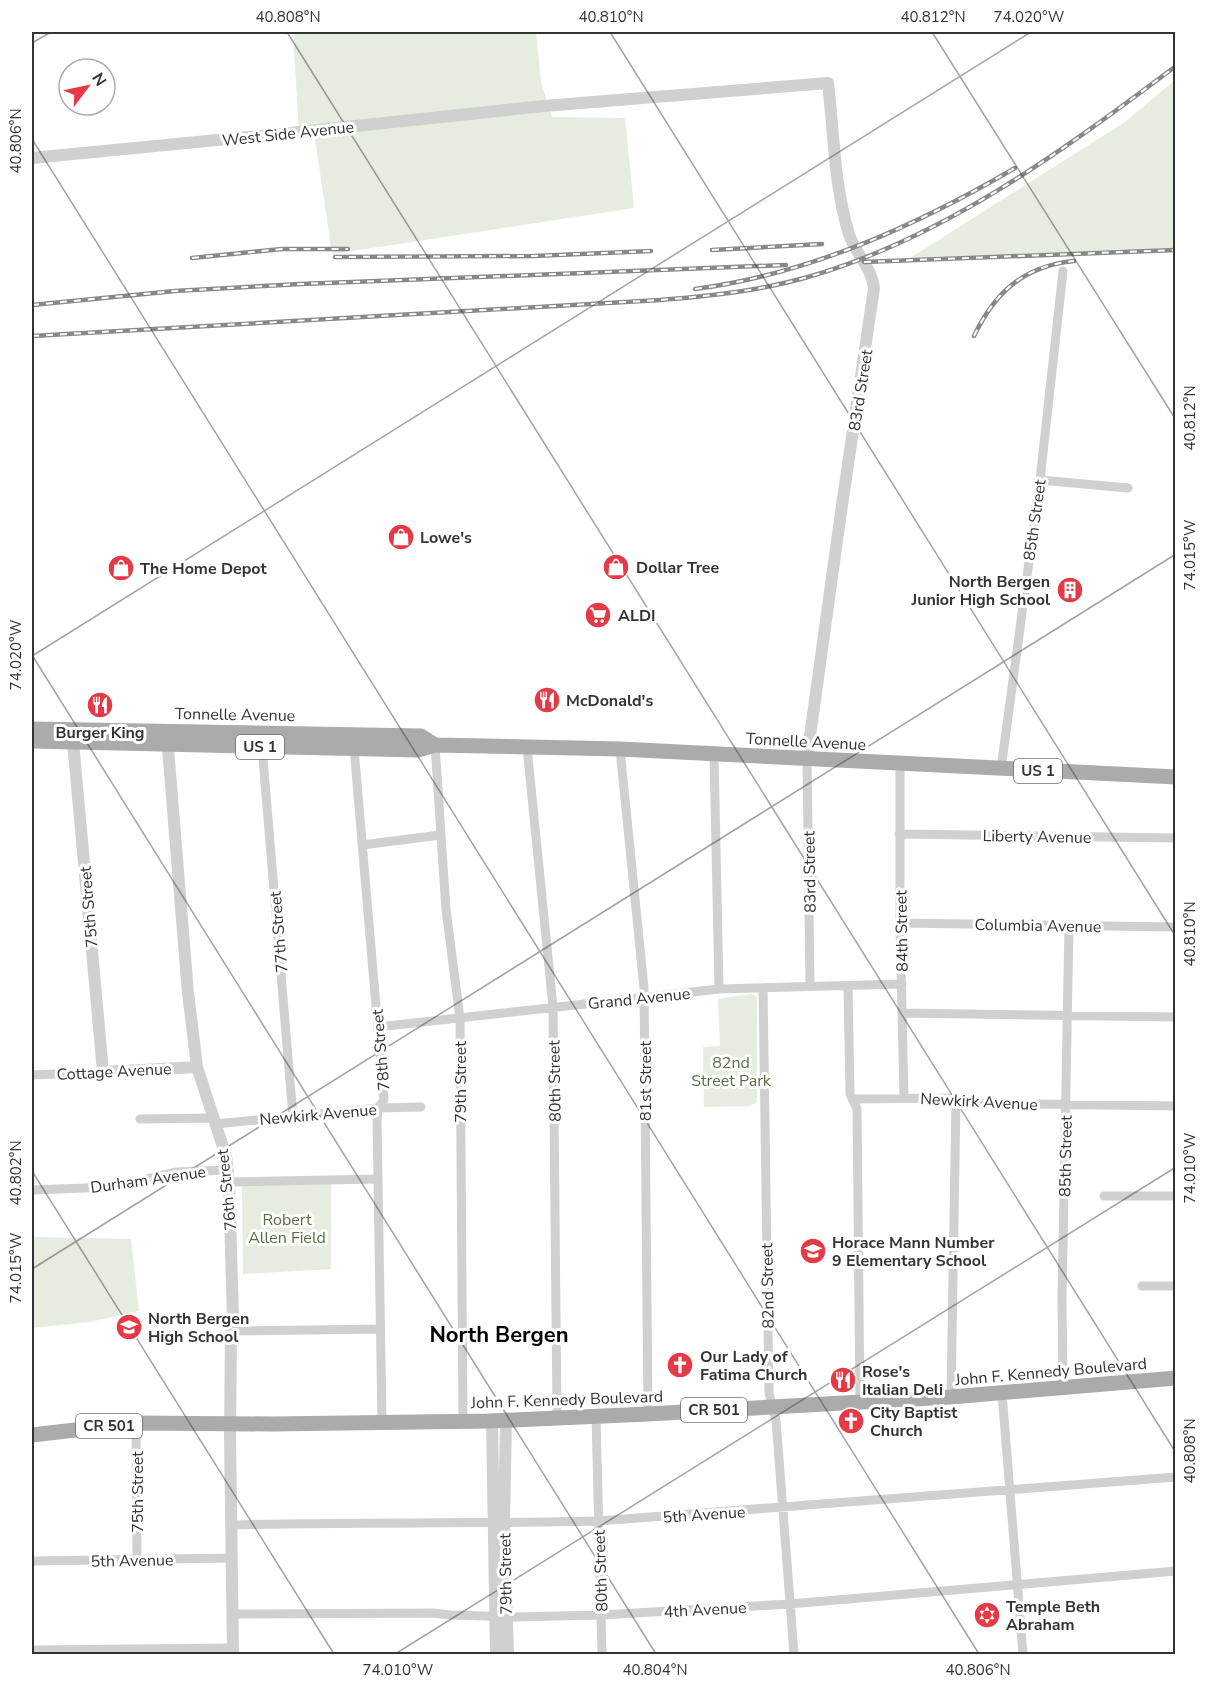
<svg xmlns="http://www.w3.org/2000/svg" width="1207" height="1686" viewBox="0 0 1207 1686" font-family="'Nunito Sans',sans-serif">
<rect width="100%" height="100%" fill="#fff"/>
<path fill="#e6ecdf" d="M293,32H536L541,82L552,117L625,118L634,208L332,254L314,132L299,133Z
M1175,80V251L907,260L1125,122Z
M751,994L757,997V1102L749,1106L704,1107L703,1047L720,1046L718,999Z
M331,1183V1269L243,1274L242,1186Z
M32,1237L131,1239L139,1311L90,1322L32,1328Z"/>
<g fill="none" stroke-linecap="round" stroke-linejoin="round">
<path stroke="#d0d0d0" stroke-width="9" d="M1040,480L1128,488
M435,745L446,910L460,1018L463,1421
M262,747L293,1117
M527,747L553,1007L557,1417
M354,748L384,1100L378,1108L377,1119L382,1422
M620,749L644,988L648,1414
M714,754L719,989
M807,758L810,986
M900,764V923L904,1098
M1001,769L1040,480L1063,271
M899,834L1176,838
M362,845L440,835
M900,923L1176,927
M848,986L850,1094L857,1109L860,1403
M763,988L769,1393L776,1420L794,1654
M903,1013L1176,1017
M378,1027L719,989L902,984
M32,1075L103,1072
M854,1099L950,1098L970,1103L1176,1106
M140,1119L213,1118
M215,1124L378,1108L421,1107
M229,1182L377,1179
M32,1190L112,1187L177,1172L228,1170
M1104,1196H1176
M1142,1286H1176
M232,1331L380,1329
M1063,1387L1062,1298L1069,925
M1002,1393L1023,1654
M951,1397L956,1100
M596,1416L602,1654
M136,1423L137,1560
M232,1525C354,1522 476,1524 598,1521L1176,1477
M32,1561L232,1558
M233,1614L433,1613L451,1615L515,1617L601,1615L790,1604L1176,1571
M32,1650L233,1648"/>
<path stroke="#d0d0d0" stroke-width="12" d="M32,158L290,133L544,106L828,83C834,133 834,186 849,234C855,254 872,267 874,288L841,512L807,758
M167,736L188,993L197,1067L226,1156L229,1182L233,1318L231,1335L230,1435L233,1654
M73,742L103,1072L197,1067
M492,1421L496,1654
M506,1421L504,1522L508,1654"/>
<path stroke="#ababab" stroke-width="15" d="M32,729L421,736L435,745
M32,741L418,750L435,745L620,749L1176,777
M32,1435L136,1423L273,1424L489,1421L648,1414L951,1397L1176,1378"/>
<defs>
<path id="rail" d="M712,250L822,244
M335,257L534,256L651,251
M192,258L282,249H348
M864,262L1176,250
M695,289C809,274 916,226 1015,168
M32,305L175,291L301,284L786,265
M32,336L660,300C710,296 759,291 808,277C944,238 1064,150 1176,66
M974,336C995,292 1024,266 1074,261"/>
</defs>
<use href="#rail" stroke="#888" stroke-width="4.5"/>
<use href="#rail" stroke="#fff" stroke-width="2" stroke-dasharray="7" stroke-linecap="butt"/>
</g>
<path fill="none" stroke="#333" stroke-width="1.5" stroke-opacity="0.45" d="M287,32L1176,1453M610,32L1176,937M932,32L1176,420M32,43L51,32M32,139L979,1654M32,655L656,1654M32,656L1031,32M32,1171L334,1654M32,1269L1176,554M395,1654L1176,1167"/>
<defs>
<symbol id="shop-disc" viewBox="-11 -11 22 22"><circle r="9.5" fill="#e63946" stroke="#fff"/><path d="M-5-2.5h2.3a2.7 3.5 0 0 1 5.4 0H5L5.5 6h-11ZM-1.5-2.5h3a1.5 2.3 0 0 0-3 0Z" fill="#fff"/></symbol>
<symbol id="building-disc" viewBox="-11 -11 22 22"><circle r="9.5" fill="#e63946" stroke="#fff"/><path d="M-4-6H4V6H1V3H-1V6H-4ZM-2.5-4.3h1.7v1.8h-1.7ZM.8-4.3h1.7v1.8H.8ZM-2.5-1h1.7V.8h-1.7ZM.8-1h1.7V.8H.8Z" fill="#fff"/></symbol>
<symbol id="supermarket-disc" viewBox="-11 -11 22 22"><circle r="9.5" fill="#e63946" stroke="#fff"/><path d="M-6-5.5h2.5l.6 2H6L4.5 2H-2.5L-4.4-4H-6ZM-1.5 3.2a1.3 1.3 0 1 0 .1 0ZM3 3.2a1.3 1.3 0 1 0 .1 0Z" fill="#fff"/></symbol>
<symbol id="restaurant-disc" viewBox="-11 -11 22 22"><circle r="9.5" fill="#e63946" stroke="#fff"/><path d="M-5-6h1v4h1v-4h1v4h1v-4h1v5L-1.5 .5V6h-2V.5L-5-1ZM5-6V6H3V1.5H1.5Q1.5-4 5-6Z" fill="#fff"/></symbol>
<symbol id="school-disc" viewBox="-11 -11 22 22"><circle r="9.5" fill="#e63946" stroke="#fff"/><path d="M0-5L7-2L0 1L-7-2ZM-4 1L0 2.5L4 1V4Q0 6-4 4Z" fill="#fff"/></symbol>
<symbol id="church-disc" viewBox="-11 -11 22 22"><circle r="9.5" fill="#e63946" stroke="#fff"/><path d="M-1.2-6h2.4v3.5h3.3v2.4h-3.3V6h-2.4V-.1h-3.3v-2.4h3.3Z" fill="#fff"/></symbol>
<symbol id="synagogue-disc" viewBox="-11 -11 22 22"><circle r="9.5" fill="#e63946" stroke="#fff"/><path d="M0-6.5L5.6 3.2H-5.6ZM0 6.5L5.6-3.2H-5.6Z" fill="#fff"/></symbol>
</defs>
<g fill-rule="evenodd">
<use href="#shop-disc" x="386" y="522" width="30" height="30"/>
<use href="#shop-disc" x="601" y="552" width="30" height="30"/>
<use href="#shop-disc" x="106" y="553" width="30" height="30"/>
<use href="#building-disc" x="1055" y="575" width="30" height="30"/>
<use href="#supermarket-disc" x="583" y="600" width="30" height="30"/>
<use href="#restaurant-disc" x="532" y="685" width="30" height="30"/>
<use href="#restaurant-disc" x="85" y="690" width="30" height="30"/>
<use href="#school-disc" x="798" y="1236" width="30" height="30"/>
<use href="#school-disc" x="114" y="1312" width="30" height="30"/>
<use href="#church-disc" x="665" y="1350" width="30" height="30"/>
<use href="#restaurant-disc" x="828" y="1365" width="30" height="30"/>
<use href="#church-disc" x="836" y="1406" width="30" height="30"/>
<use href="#synagogue-disc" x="972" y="1600" width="30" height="30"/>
</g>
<g text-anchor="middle" stroke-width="6" stroke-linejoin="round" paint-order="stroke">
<g fill="#fff" stroke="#707070" stroke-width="1.5">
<rect x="236" y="735" width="48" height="24" rx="4.5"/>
<rect x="1014" y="759" width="48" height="24" rx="4.5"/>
<rect x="681" y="1398" width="66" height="24" rx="4.5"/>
<rect x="76" y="1414" width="66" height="24" rx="4.5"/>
</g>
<g font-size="15" font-weight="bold" fill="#333">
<text x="260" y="752">US 1</text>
<text x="1038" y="776">US 1</text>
<text x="714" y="1415">CR 501</text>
<text x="109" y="1431">CR 501</text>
</g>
<g font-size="16" fill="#333" stroke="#fff">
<text transform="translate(288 133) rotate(-6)" y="6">West Side Avenue</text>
<text transform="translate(860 390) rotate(-81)" y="6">83rd Street</text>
<text transform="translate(1034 520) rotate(-82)" y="6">85th Street</text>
<text transform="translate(235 714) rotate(1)" y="6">Tonnelle Avenue</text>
<text transform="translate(806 741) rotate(3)" y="6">Tonnelle Avenue</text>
<text transform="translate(1037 836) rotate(1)" y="6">Liberty Avenue</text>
<text transform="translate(809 872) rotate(-91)" y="6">83rd Street</text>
<text transform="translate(88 907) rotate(-95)" y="6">75th Street</text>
<text transform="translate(1038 925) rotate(1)" y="6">Columbia Avenue</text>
<text transform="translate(901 931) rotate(-91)" y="6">84th Street</text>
<text transform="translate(278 932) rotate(-95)" y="6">77th Street</text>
<text transform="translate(639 998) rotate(-6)" y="6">Grand Avenue</text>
<text transform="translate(380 1050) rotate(-95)" y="6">78th Street</text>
<text transform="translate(114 1071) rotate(-3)" y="6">Cottage Avenue</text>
<text transform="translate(554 1081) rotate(-91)" y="6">80th Street</text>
<text transform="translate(645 1081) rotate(-90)" y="6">81st Street</text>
<text transform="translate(460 1082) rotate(-90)" y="6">79th Street</text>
<text transform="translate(979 1101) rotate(3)" y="6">Newkirk Avenue</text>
<text transform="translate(318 1114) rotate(-5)" y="6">Newkirk Avenue</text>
<text transform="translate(1065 1156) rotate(-89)" y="6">85th Street</text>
<text transform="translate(148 1179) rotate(-8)" y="6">Durham Avenue</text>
<text transform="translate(226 1190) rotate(-96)" y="6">76th Street</text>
<text transform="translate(767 1286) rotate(-91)" y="6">82nd Street</text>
<text transform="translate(1051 1371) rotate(-5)" y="6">John F. Kennedy Boulevard</text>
<text transform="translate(567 1399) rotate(-2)" y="6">John F. Kennedy Boulevard</text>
<text transform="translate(137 1492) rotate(-90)" y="6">75th Street</text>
<text transform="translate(704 1514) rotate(-4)" y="6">5th Avenue</text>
<text transform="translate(132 1560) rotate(-1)" y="6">5th Avenue</text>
<text transform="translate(600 1571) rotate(-92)" y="6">80th Street</text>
<text transform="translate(505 1574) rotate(-91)" y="6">79th Street</text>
<text transform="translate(705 1609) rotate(-3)" y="6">4th Avenue</text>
</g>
<g font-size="16" font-weight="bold" fill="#333" stroke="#fff" text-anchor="start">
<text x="420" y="543">Lowe's</text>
<text x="636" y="573">Dollar Tree</text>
<text x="140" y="574">The Home Depot</text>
<text x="1050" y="587" text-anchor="end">North Bergen<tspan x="1050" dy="18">Junior High School</tspan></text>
<text x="618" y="621">ALDI</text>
<text x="566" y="706">McDonald's</text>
<text x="100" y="738" text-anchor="middle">Burger King</text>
<text x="832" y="1248">Horace Mann Number<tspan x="832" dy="18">9 Elementary School</tspan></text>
<text x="148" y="1324">North Bergen<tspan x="148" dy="18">High School</tspan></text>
<text x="700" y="1362">Our Lady of<tspan x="700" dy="18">Fatima Church</tspan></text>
<text x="862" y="1377">Rose's<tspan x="862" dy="18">Italian Deli</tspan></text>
<text x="870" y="1418">City Baptist<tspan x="870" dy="18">Church</tspan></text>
<text x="1006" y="1612">Temple Beth<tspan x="1006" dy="18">Abraham</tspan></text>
</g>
<g font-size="16" fill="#56703f" stroke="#fff">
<text x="731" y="1068">82nd<tspan x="731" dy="18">Street Park</tspan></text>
<text x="287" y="1225">Robert<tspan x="287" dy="18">Allen Field</tspan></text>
</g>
<g font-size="22" font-weight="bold" fill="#000" stroke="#fff">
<text x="499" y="1342">North Bergen</text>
</g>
</g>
<rect width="1207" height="1686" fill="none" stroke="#ffffff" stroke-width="66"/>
<g transform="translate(87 87) rotate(58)"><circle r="28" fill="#ffffff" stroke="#adadad" stroke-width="1.5"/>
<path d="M0-4.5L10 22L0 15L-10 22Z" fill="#e63946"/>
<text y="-9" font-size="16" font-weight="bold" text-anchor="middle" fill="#333333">N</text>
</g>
<rect x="33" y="33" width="1141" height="1620" fill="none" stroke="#333" stroke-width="2"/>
<g font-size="15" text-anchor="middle" fill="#333">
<text x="288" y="22">40.808°N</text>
<text x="611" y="22">40.810°N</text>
<text x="933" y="22">40.812°N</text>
<text x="1029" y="22">74.020°W</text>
<text transform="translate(16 141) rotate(-90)" y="5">40.806°N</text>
<text transform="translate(1190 418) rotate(-90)" y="5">40.812°N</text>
<text transform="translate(1190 555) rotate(-90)" y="5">74.015°W</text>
<text transform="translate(16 655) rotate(-90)" y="5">74.020°W</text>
<text transform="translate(1190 934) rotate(-90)" y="5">40.810°N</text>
<text transform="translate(1190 1168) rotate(-90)" y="5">74.010°W</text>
<text transform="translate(16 1173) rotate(-90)" y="5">40.802°N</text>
<text transform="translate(16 1268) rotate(-90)" y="5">74.015°W</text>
<text transform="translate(1190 1451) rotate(-90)" y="5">40.808°N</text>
<text x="398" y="1675">74.010°W</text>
<text x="655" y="1675">40.804°N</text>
<text x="978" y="1675">40.806°N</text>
</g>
</svg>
